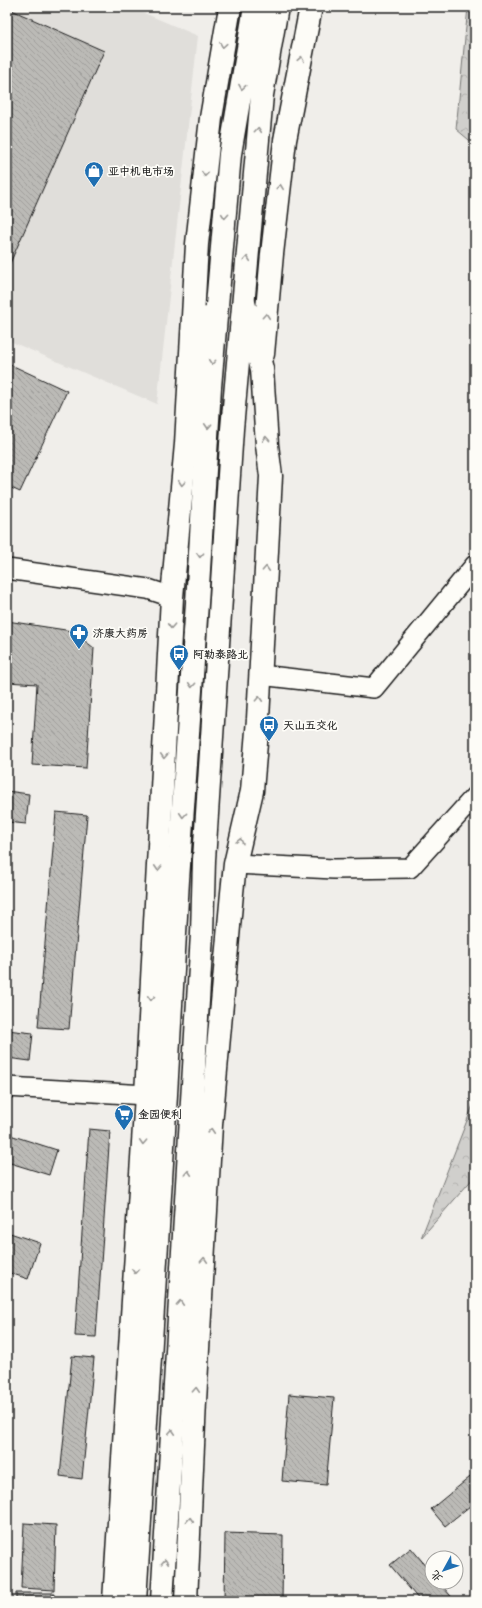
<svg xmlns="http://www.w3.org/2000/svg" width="482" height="1608" viewBox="0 0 482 1608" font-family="Kalam,'LXGW WenKai TC',sans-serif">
<defs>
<pattern id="forest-crowns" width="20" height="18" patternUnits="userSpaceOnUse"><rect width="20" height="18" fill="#d0cfcc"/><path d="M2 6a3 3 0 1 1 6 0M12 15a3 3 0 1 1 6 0" fill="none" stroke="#b2b1af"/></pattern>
<pattern id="building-back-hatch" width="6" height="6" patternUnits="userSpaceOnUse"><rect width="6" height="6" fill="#bbbab6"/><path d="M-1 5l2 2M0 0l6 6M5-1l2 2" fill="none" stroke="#a09f9c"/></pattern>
</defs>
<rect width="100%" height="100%" fill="#f0eeea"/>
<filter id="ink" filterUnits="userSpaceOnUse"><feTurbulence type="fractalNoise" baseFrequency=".025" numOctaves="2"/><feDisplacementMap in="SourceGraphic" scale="8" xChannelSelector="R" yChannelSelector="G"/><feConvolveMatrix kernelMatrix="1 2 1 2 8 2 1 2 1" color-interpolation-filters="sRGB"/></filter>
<g filter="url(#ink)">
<path fill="#e0deda" d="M7,7H130L198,36L157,404L7,340Z"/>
<path fill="url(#forest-crowns)" stroke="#767674" d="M468,7H475V145L456,129Z
M475,1100V1176L421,1238Z"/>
<path fill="url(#building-back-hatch)" stroke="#1c1c1c" d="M7,8L104,51L7,270Z
M7,363L67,391L20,492L7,486Z
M7,621L72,631L94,648L86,768L32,765L37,684L7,682Z
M7,791L29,794L26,824L7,822Z
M56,812L87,815L69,1029L38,1027Z
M7,1030L33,1033L30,1061L7,1058Z
M89,1129L110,1131L96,1337L75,1336Z
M7,1134L57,1150L49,1175L7,1162Z
M7,1232L40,1243L28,1279L7,1272Z
M72,1356L94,1358L82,1479L60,1476Z
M289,1394L334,1398L326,1485L282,1481Z
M475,1473V1502L445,1526L431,1509Z
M24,1523L56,1525L54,1590L21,1588Z
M225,1533L283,1535L282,1601H224Z
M411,1548L432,1573V1582H439L455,1601H420L390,1565Z
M16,1593H54V1601H16Z"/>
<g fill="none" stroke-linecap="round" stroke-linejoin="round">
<defs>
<path id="street" d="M7,569L148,589L172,597
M260,675L374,688L475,565
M235,864L334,869L410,868L475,796
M7,1087L146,1095"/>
<path id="secondary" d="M263,354L272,254L285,140L311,7
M114,1601L146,1095L172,597L186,444L197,244L211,118L230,7
M186,1601L195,1401L211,1125L232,893L235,864L252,791L258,719L271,476L267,445L262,369L244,303"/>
<path id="highway" d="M190,380L206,318
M135,1601L164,1130L178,880L197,603L210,387L230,154L255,7
M162,1601L202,934L204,860L232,429L262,95L277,7"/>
</defs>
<use href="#street" stroke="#1c1c1c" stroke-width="22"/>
<use href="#secondary" stroke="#1c1c1c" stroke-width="25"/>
<use href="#highway" stroke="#1c1c1c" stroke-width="25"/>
<use href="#street" stroke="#fdfcf7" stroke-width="19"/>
<use href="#secondary" stroke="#fdfcf7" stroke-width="22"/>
<use href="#highway" stroke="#fdfcf7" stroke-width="22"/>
</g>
<defs><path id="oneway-chevron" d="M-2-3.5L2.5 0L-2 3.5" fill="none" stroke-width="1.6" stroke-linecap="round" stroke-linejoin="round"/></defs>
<g stroke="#989794">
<use href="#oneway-chevron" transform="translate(223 45) rotate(99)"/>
<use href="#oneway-chevron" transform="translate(301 59) rotate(-79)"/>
<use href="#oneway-chevron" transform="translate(242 87) rotate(99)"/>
<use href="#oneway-chevron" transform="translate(258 130) rotate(-85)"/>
<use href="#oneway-chevron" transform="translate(205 174) rotate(96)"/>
<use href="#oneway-chevron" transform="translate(280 187) rotate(-83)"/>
<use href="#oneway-chevron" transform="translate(225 216) rotate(95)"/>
<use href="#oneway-chevron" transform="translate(247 259) rotate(-85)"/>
<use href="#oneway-chevron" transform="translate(266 316) rotate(-85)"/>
<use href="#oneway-chevron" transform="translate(212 362) rotate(95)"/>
<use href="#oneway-chevron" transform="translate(208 426) rotate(93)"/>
<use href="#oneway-chevron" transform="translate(266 439) rotate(-94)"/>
<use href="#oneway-chevron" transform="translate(182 483) rotate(95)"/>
<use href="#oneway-chevron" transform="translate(200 555) rotate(93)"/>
<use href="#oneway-chevron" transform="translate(266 569) rotate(-87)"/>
<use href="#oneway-chevron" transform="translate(171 626) rotate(93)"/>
<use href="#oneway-chevron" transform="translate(192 685) rotate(94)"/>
<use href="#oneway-chevron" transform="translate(259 699) rotate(-87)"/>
<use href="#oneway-chevron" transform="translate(164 756) rotate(93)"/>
<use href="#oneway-chevron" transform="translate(183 815) rotate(94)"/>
<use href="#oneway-chevron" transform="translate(240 841) rotate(-77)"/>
<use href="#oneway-chevron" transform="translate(158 868) rotate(93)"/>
<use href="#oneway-chevron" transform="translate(151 998) rotate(93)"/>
<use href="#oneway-chevron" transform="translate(211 1131) rotate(-86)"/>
<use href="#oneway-chevron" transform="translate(143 1142) rotate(93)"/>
<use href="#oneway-chevron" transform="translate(188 1173) rotate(-87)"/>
<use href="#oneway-chevron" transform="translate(204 1260) rotate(-87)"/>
<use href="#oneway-chevron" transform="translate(135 1271) rotate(93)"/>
<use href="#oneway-chevron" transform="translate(180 1303) rotate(-87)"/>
<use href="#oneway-chevron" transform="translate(196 1390) rotate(-87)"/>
<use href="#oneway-chevron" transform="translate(172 1432) rotate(-87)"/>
<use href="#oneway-chevron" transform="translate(190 1520) rotate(-87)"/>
<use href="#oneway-chevron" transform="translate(165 1562) rotate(-87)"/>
</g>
</g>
<defs>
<symbol id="shop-pin" viewBox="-11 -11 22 30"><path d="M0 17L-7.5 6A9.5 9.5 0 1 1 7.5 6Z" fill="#1f6fb2" stroke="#fdfcf7"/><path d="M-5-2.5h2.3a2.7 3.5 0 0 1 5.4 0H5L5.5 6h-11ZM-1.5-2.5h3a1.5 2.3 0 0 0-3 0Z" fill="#fff"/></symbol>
<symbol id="pharmacy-pin" viewBox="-11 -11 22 30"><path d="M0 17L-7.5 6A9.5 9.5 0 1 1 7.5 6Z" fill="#1f6fb2" stroke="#fdfcf7"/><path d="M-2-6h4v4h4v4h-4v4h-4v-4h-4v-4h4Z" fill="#fff"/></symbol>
<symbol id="bus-pin" viewBox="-11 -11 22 30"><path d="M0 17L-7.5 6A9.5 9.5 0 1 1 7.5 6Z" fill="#1f6fb2" stroke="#fdfcf7"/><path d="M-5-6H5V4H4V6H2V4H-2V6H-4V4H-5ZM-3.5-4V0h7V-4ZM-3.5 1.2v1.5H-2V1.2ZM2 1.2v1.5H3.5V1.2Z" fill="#fff"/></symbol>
<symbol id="supermarket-pin" viewBox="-11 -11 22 30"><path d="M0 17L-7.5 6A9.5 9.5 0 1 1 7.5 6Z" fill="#1f6fb2" stroke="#fdfcf7"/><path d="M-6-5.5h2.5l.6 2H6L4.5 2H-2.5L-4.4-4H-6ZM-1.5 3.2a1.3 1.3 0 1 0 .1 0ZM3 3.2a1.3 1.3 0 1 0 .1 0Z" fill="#fff"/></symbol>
</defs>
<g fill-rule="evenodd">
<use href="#shop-pin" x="83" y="160" width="22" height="30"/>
<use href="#pharmacy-pin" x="68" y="622" width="22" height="30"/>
<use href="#bus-pin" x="168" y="643" width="22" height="30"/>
<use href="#bus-pin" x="258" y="714" width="22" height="30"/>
<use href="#supermarket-pin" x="113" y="1103" width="22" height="30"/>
</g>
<g text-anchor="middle" stroke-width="3.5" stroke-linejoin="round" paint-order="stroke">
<g font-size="11" font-weight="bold" fill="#1c1c1c" stroke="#fdfcf7" text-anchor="start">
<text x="108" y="175">亚中机电市场</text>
<text x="93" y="637">济康大药房</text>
<text x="193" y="658">阿勒泰路北</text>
<text x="283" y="729">天山五交化</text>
<text x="138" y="1118">金园便利</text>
</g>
</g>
<rect width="482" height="1608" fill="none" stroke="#fdfcf7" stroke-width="24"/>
<rect x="12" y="12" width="458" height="1584" fill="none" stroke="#1c1c1c" stroke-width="1.5" filter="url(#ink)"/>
<g transform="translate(444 1570) rotate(230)"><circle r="19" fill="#fdfcf7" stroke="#a3a29f"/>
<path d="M0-3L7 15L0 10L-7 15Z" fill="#1f6fb2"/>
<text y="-6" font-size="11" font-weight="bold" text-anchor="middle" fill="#1c1c1c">北</text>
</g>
</svg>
